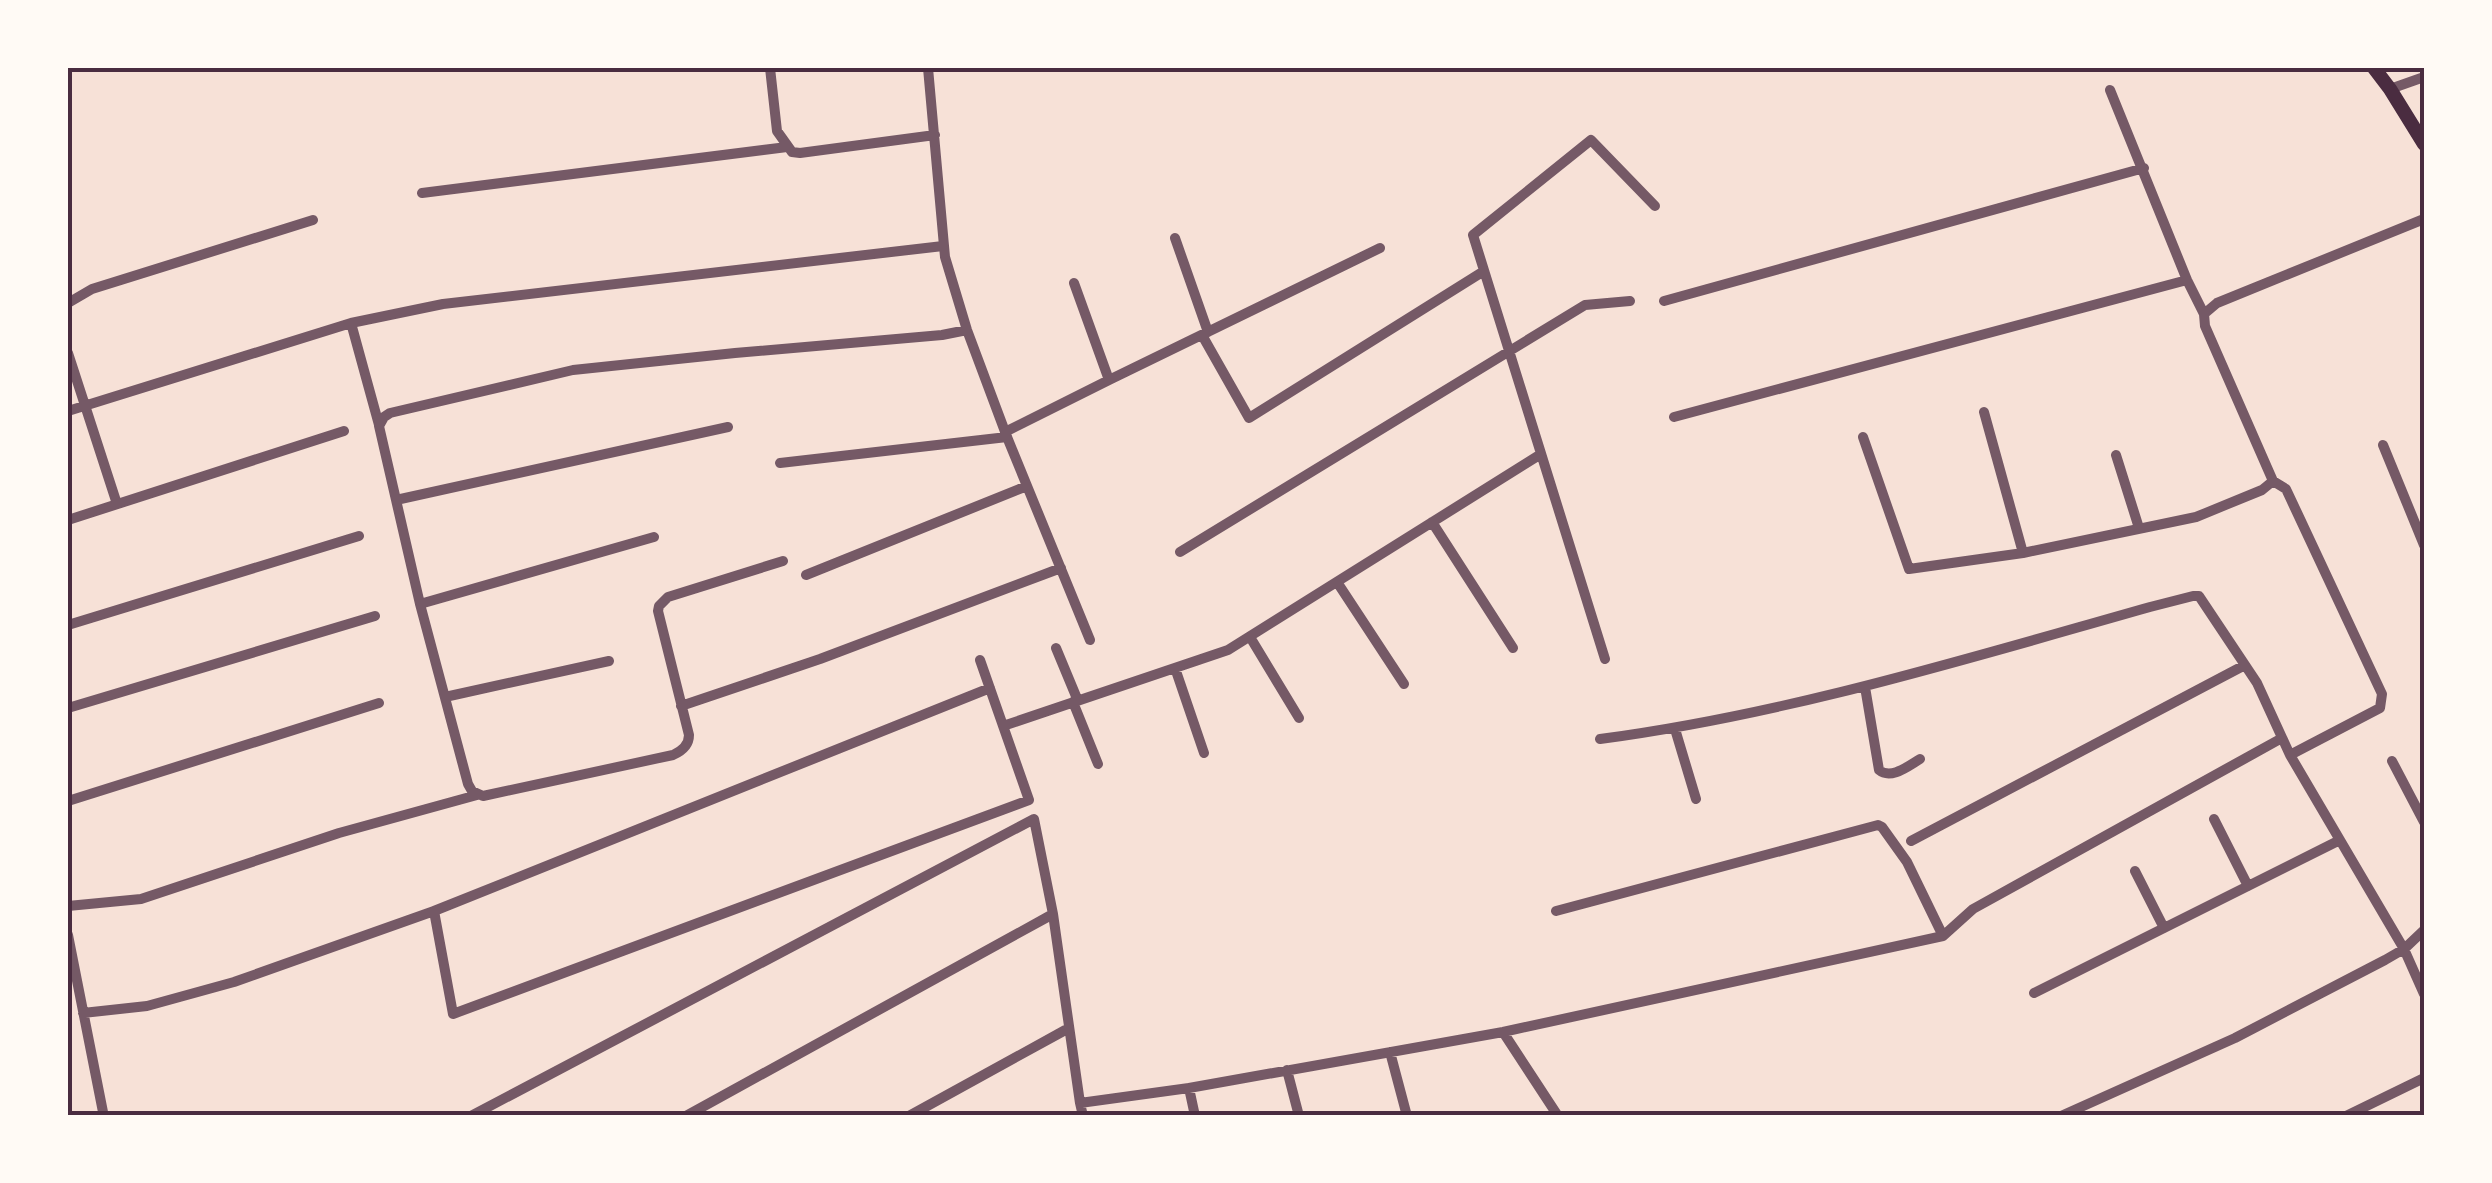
<svg xmlns="http://www.w3.org/2000/svg" width="2492" height="1183" viewBox="0 0 2492 1183" font-family="Commissioner,sans-serif">
<rect width="100%" height="100%" fill="#f7e1d7"/>
<g fill="none" stroke-linecap="round" stroke-linejoin="round">
<path stroke="#755966" stroke-width="10" d="M770,68L777,131L792,152L800,153L935,135
M928,68L945,257L967,330L1007,437L1090,640
M2390,89L2424,77
M2110,90L2187,280L2204,314
M422,193L787,147
M1175,238L1208,332
M1664,301L2144,168
M68,303L92,289L313,220
M351,323L379,425
M1202,335L1249,418L1484,271
M68,353L117,504
M1109,380L1380,248
M68,411L351,323L443,304L943,246
M1984,412L2023,553
M1674,417L2187,280
M1005,432L1109,380L1074,283
M1863,437L1909,569L2023,553L2196,517L2262,490L2273,481L2205,326L2204,314L2217,303L2424,219
M2383,445L2424,545
M2116,455L2139,528
M780,463L1007,437
M2273,481L2286,489L2382,694L2380,708L2290,755
M396,500L728,427
M68,520L344,431
M1432,522L1513,648
M1180,552L1585,305L1630,301
M783,561L668,597L659,606L658,611L689,735C689,745 682,751 673,755L483,796L472,791L468,784L420,604L379,426L384,417L390,413L573,370L735,353L942,335L967,330
M806,575L1027,486
M1337,582L1404,684
M420,604L654,537
M68,625L359,536
M1250,637L1299,718
M1056,648L1078,701
M1605,659L1473,235L1591,140L1655,206
M980,660L1029,800L453,1014L434,911L990,688
M1175,668L1204,753
M1865,687L1879,770C1891,780 1908,766 1920,759
M445,697L609,661
M1073,702L1098,764
M681,706L820,659L1061,568
M68,708L375,616
M1003,726L1228,650L1541,454
M1675,729L1696,799
M1600,739C1788,714 1969,658 2150,607L2193,596H2199L2257,683L2290,755L2404,949L2424,994
M2392,761L2424,822
M68,801L379,703
M2214,819L2248,886
M1911,841L2245,665
M2135,871L2164,928
M68,906L141,899L339,833L477,795
M1556,911L1878,825L1882,827L1907,862L1943,936
M68,935L103,1112L102,1116
M2034,993L2340,840
M83,1013L147,1006L234,982L434,911
M1503,1032L1558,1116
M1390,1052L1407,1116
M1287,1070L1299,1116
M1189,1088L1195,1116
M471,1116L1034,819L1053,914L1080,1103
M686,1116L1053,914
M909,1116L1069,1028
M1083,1116L1080,1103L1189,1088L1503,1032L1943,936L1973,909L2282,738
M2061,1116L2235,1038L2385,960L2404,949L2424,930
M2346,1116L2424,1078"/>
<path stroke="#4a2c40" stroke-width="14" d="M2374,68L2390,89L2424,144"/>
</g>
<rect width="2492" height="1183" fill="none" stroke="#fffaf5" stroke-width="140"/>
<rect x="70" y="70" width="2352" height="1043" fill="none" stroke="#4a2c40" stroke-width="4"/>
</svg>
